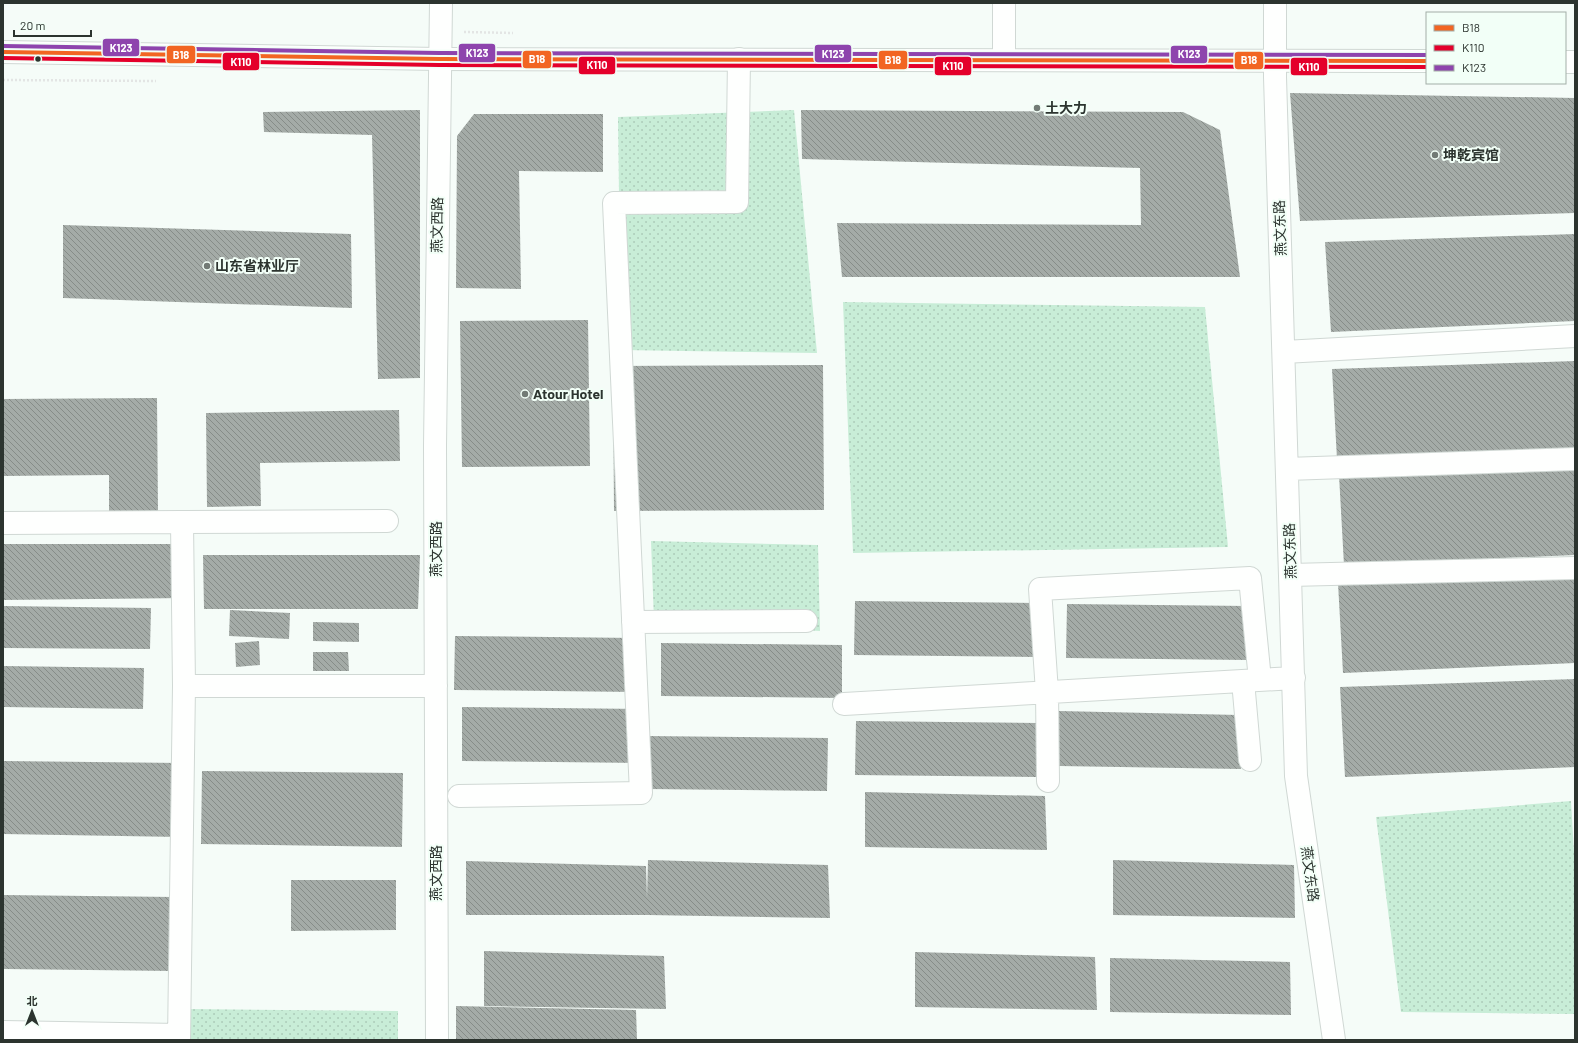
<svg xmlns="http://www.w3.org/2000/svg" width="1578" height="1043" viewBox="0 0 1578 1043" font-family="Barlow,'Noto Sans SC',sans-serif">
<defs>
<pattern id="park-dots" width="8" height="8" patternUnits="userSpaceOnUse"><rect width="8" height="8" fill="#c8edd7"/><path d="M2 2h.1M6 6h.1" fill="none" stroke="#acccb9" stroke-width="1.8" stroke-linecap="round"/></pattern>
<pattern id="building-back-hatch" width="6" height="6" patternUnits="userSpaceOnUse"><rect width="6" height="6" fill="#a4aba7"/><path d="M-1 5l2 2M0 0l6 6M5-1l2 2" fill="none" stroke="#868c88"/></pattern>
</defs>
<rect width="100%" height="100%" fill="#f5fcf8"/>
<path fill="url(#park-dots)" d="M794,110L817,353L621,350L618,117Z
M843,302L1205,307L1228,547L853,553Z
M651,541L818,545L820,631L654,621Z
M1571,801L1575,870V1014L1401,1012L1376,817Z
M188,1009L398,1011V1040H188Z"/>
<path fill="url(#building-back-hatch)" d="M1290,93L1575,98V213L1300,221Z
M420,110V378L378,379L372,135L264,132L263,112Z
M801,110L1183,112L1220,130L1240,277H842L837,223L1141,225L1140,168L802,159Z
M474,114H603V172L519,171L521,289L456,288L457,136Z
M63,225L351,234L352,308L63,298Z
M1575,234V321L1331,332L1325,242Z
M588,320L590,466L462,467L460,321Z
M1575,361V449L1337,459L1332,369Z
M823,365L824,510L614,511L613,366Z
M157,398L158,513H109V475L3,476V399Z
M399,410L400,461L260,463L261,506L207,507L206,413Z
M1575,467V555L1344,565L1339,475Z
M3,544H188L186,598L3,600Z
M203,555H420L418,609H204Z
M1575,575V663L1343,673L1338,583Z
M855,601L1036,603L1035,657L854,655Z
M1067,604L1248,606L1247,660L1066,658Z
M3,606L151,608L150,649L3,648Z
M230,610L290,613L289,639L229,636Z
M313,622L359,623V642L313,641Z
M455,636L636,638L635,692L454,690Z
M259,641L260,665L236,667L235,643Z
M661,643L842,645V698L661,696Z
M313,652H348L349,671H313Z
M3,666L144,668L143,709L3,707Z
M1575,679V767L1345,777L1340,687Z
M462,707L643,709V763L462,761Z
M1059,711L1239,715L1241,769L1059,766Z
M856,721L1037,723L1036,777L855,775Z
M646,736L828,738L827,791L646,789Z
M3,761L181,763L180,837L3,834Z
M202,771L403,773L402,847L201,844Z
M865,792L1045,796L1047,850L865,847Z
M648,860L828,865L830,918L648,915H466V861L646,866L647,898Z
M1113,860L1294,865L1295,918L1113,915Z
M291,880H396V930L291,931Z
M3,895L174,897L173,971L3,969Z
M484,951L664,956L666,1009L484,1006Z
M915,952L1095,957L1097,1010L915,1007Z
M1110,958L1290,962L1291,1015L1110,1012Z
M456,1006L636,1010L637,1040H456Z"/>
<g fill="none" stroke-linecap="round" stroke-linejoin="round">
<defs>
<path id="street" d="M1004,3V60
M1275,3V77L1296,776L1334,1040
M1284,352L1575,336
M1287,469L1575,459
M387,521L182,522L184,686H436
M3,523L182,522
M1290,575L1575,568
M633,622L806,621
M1243,681L1250,760
M844,704L1294,678
M1048,781L1047,692L1040,589L1250,578L1260,680
M459,796L641,793L614,203L737,202L739,59
M3,1032L179,1035
M179,1040L184,686
M437,1040L435,446L441,3"/>
<path id="secondary" d="M3,52L439,59L1427,61
M1565,62H1575"/>
</defs>
<use href="#street" stroke="#d0d8d4" stroke-width="24"/>
<use href="#secondary" stroke="#d0d8d4" stroke-width="24"/>
<path stroke="#e3e5e4" stroke-width="2.5" stroke-dasharray="2 2" stroke-linecap="butt" d="M464,32L513,33
M3,80L156,81"/>
<use href="#street" stroke="#fefffe" stroke-width="22"/>
<use href="#secondary" stroke="#fefffe" stroke-width="22"/>
<defs>
<path id="bus-1" d="M3,52L439,59L1427,61"/>
<path id="bus-2" d="M3,58L439,65L1427,67"/>
<path id="bus-3" d="M3,46L439,53L1427,55"/>
</defs>
<use href="#bus-1" stroke="#f2fff7" stroke-width="7"/>
<use href="#bus-2" stroke="#f2fff7" stroke-width="7"/>
<use href="#bus-3" stroke="#f2fff7" stroke-width="7"/>
<use href="#bus-1" stroke="#f26522" stroke-width="4"/>
<use href="#bus-2" stroke="#e4002b" stroke-width="4"/>
<use href="#bus-3" stroke="#8e44ad" stroke-width="4"/>
</g>
<circle fill="#2c342f" stroke="#f2fff7" stroke-width="1.5" cx="38" cy="59" r="3.5"/>
<g fill="#727a75" stroke="#f2fff7" stroke-width="1.5">
<circle cx="1037" cy="108" r="4"/>
<circle cx="1435" cy="155" r="4"/>
<circle cx="207" cy="266" r="4"/>
<circle cx="525" cy="394" r="4"/>
</g>
<g text-anchor="middle" stroke-width="4" stroke-linejoin="round" paint-order="stroke">
<g font-size="14" font-weight="bold" fill="#2c342f" stroke="#f2fff7" text-anchor="start">
<text x="1045" y="113">土大力</text>
<text x="1443" y="160">坤乾宾馆</text>
<text x="215" y="271">山东省林业厅</text>
<text x="533" y="399">Atour Hotel</text>
</g>
<g font-size="14" fill="#2c342f" stroke="#f2fff7">
<text transform="translate(437 225) rotate(-89)" y="5">燕文西路</text>
<text transform="translate(1280 228) rotate(-92)" y="5">燕文东路</text>
<text transform="translate(436 549) rotate(-90)" y="5">燕文西路</text>
<text transform="translate(1290 551) rotate(-92)" y="5">燕文东路</text>
<text transform="translate(436 873) rotate(-90)" y="5">燕文西路</text>
<text transform="translate(1310 874) rotate(82)" y="5">燕文东路</text>
</g>
</g>
<g stroke="#f2fff7" stroke-width="1.5">
<rect x="102" y="38" width="38" height="19" rx="4" fill="#8e44ad"/>
<rect x="458" y="43" width="38" height="20" rx="4" fill="#8e44ad"/>
<rect x="814" y="44" width="38" height="19" rx="4" fill="#8e44ad"/>
<rect x="1170" y="45" width="38" height="19" rx="4" fill="#8e44ad"/>
<rect x="166" y="45" width="30" height="19" rx="4" fill="#f26522"/>
<rect x="522" y="50" width="30" height="19" rx="4" fill="#f26522"/>
<rect x="878" y="50" width="30" height="20" rx="4" fill="#f26522"/>
<rect x="1234" y="51" width="30" height="19" rx="4" fill="#f26522"/>
<rect x="222" y="52" width="38" height="19" rx="4" fill="#e4002b"/>
<rect x="578" y="56" width="38" height="19" rx="4" fill="#e4002b"/>
<rect x="934" y="56" width="38" height="20" rx="4" fill="#e4002b"/>
<rect x="1290" y="57" width="38" height="19" rx="4" fill="#e4002b"/>
</g>
<g font-size="11" text-anchor="middle" font-weight="bold" fill="#fff">
<text x="121" y="52">K123</text>
<text x="477" y="57">K123</text>
<text x="833" y="58">K123</text>
<text x="1189" y="58">K123</text>
<text x="181" y="59">B18</text>
<text x="537" y="63">B18</text>
<text x="893" y="64">B18</text>
<text x="1249" y="64">B18</text>
<text x="241" y="66">K110</text>
<text x="597" y="69">K110</text>
<text x="953" y="70">K110</text>
<text x="1309" y="71">K110</text>
</g>
<rect width="1578" height="1043" fill="none" stroke="#2c342f" stroke-width="8"/>
<rect x="1426" y="12" width="140" height="72" fill="#f2fff7" stroke="#a3aea7"/>
<rect x="1434" y="25" width="20" height="6" fill="#f26522" stroke="#a3aea7"/>
<text x="1462" y="32" font-size="12" fill="#2c342f">B18</text>
<rect x="1434" y="45" width="20" height="6" fill="#e4002b" stroke="#a3aea7"/>
<text x="1462" y="52" font-size="12" fill="#2c342f">K110</text>
<rect x="1434" y="65" width="20" height="6" fill="#8e44ad" stroke="#a3aea7"/>
<text x="1462" y="72" font-size="12" fill="#2c342f">K123</text>
<g transform="translate(32 1011)" stroke="#f2fff7" stroke-width="3" paint-order="stroke">
<path d="M0-3L7 15L0 10L-7 15Z" fill="#2c342f"/>
<text y="-6" font-size="11" font-weight="bold" text-anchor="middle" fill="#2c342f">北</text>
</g>
<path d="M14 30v6h77v-6" fill="none" stroke="#2c342f" stroke-width="2"/>
<text x="20" y="30" font-size="12" fill="#2c342f" stroke="#f2fff7" stroke-width="3" paint-order="stroke">20 m</text>
</svg>
